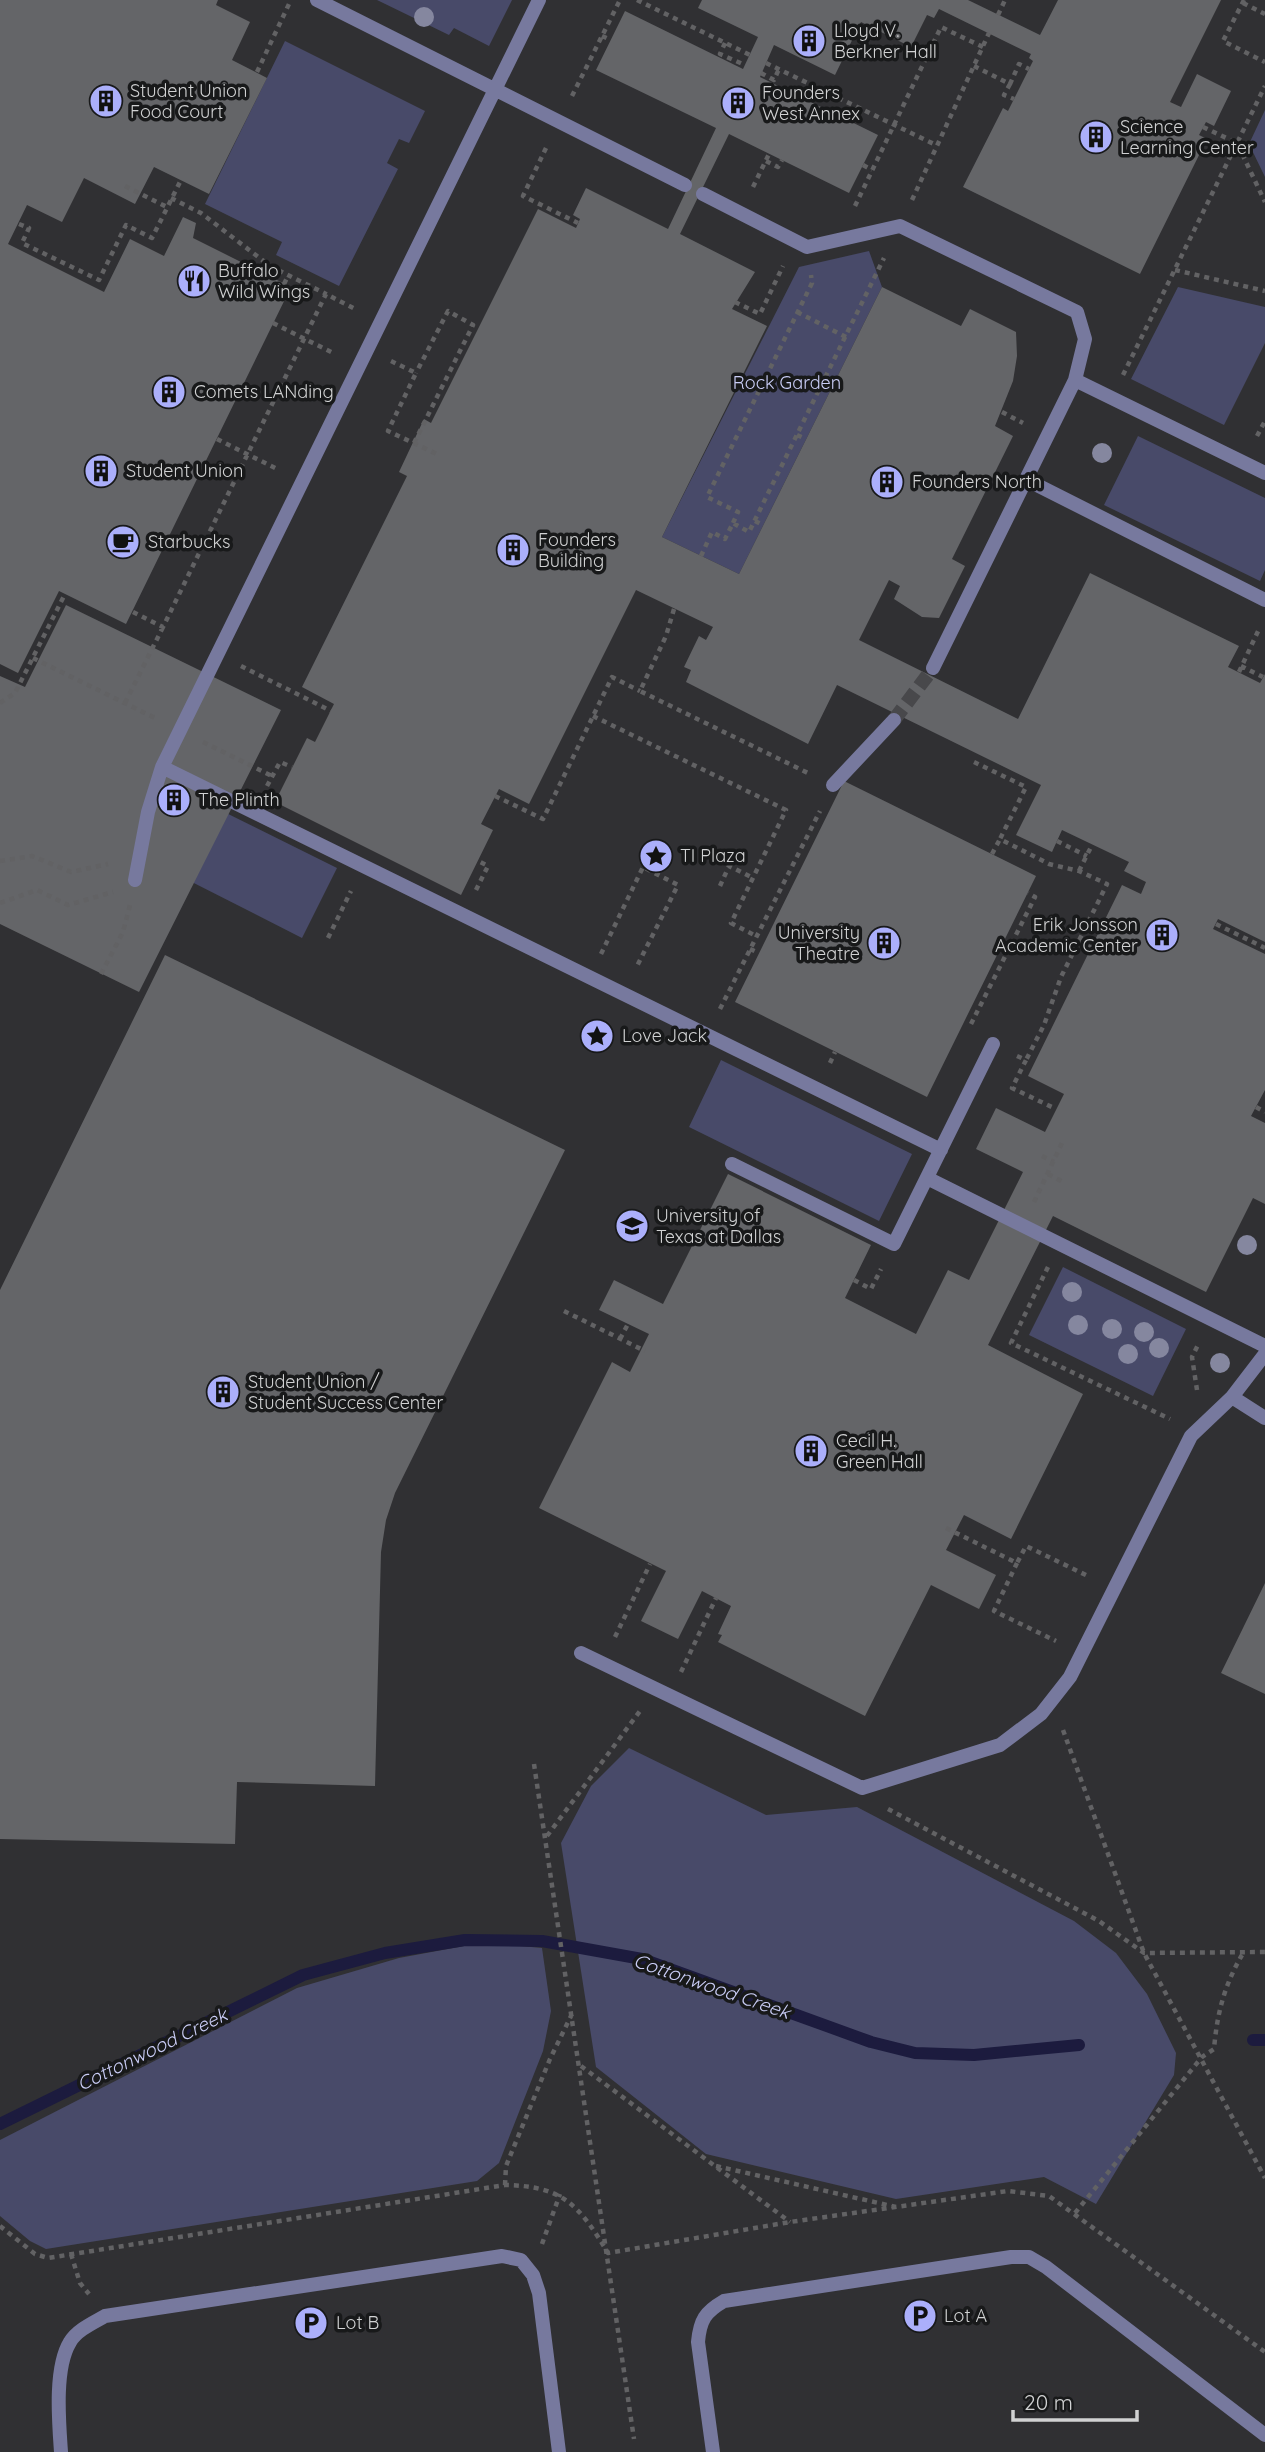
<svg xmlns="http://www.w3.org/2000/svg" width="1265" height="2452" viewBox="0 0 1265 2452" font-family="Quicksand,sans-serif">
<rect width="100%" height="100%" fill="#303033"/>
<path fill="#484a69" d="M377,0H512L489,46L454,28L449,35Z
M285,41L425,111L409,143L399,139L387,163L398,169L339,286L276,255L282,242L205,204Z
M1265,110V177L1249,144Z
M869,251L882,287L739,574L662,537L799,267Z
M1178,287L1265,307V343L1224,425L1131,379Z
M1138,436L1265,498V570L1260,581L1104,505Z
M214,807L337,868L302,938L180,876Z
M721,1060L912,1154L879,1221L689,1127Z
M1063,1267L1186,1329L1153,1396L1029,1335Z
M629,1748L766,1815L857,1807L1074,1921L1116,1953L1147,1994L1176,2053L1174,2075L1096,2204L1044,2177L896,2199L706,2154L596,2067L561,1843L591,1786Z
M510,1945L542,1948L551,2011L543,2051L499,2163L477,2181L46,2249L30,2241L0,2216V2140L297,1988L399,1958L464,1946Z"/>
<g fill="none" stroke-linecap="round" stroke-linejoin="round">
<path stroke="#1c1b3e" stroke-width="12" d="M1253,2040H1265
M0,2124L303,1975L385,1953L465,1940L542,1941L642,1959L871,2042L915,2053L974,2055L1079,2045"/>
</g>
<path fill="#646568" d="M0,0H218L216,5L250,22L232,60L267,78L209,194L154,167L135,204L84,178L62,222L27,205L8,244L104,292L130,239L164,256L183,217L196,223L193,238L291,287L126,624L59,591L18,673L0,664Z
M702,0H968L1040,35L1058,0H1221L1170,102L1181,107L1197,74L1231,91L1214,126L1206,122L1199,135L1207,139L1140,274L963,187L1003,108L1008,111L1033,61L1029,58L1031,54L939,9L934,18L927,15L911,47L861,22L835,75L774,45L760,77L878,135L849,193L729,134L680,234L755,272L732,309L767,326L662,537L739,574L882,287L961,326L970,309L1016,332L1017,356L1013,381L995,426L1013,436L952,559L965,566L939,618L922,617L894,599L900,586L889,580L859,640L1018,719L1090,573L1239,646L1228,667L1260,683L1265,674V942L1218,919L1213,929L1265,954V1090L1251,1116L1265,1123V1204L1253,1198L1206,1292L1053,1216L988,1345L1083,1394L1011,1539L964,1515L946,1550L996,1575L979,1609L931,1585L865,1716L718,1642L722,1635L718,1634L731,1606L702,1591L678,1639L641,1621L666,1571L539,1508L612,1362L630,1372L649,1334L599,1310L614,1280L663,1304L728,1174L871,1245L845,1298L916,1334L948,1270L969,1280L1023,1172L976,1149L996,1108L1045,1132L1064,1094L1028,1076L1122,885L1141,894L1146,882L1124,871L1129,862L1062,830L1052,852L1016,835L1041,785L837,685L808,744L686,682L691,670L684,667L699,636L706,640L713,627L636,590L529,804L499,789L481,824L493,830L461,895L275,802L307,738L315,742L334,704L302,687L407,476L399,472L424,419L431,423L538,209L576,228L580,219L573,215L586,188L668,229L716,128L596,70L625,11L743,69L758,37L698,8Z
M66,605L281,710L139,992L0,924V676L25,687Z
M844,781L1036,876L927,1097L735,1002Z
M165,955L565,1150L395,1493L386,1520L381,1552L375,1786L237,1782L235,1844L0,1839V1290Z
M1265,1583V1694L1221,1673Z"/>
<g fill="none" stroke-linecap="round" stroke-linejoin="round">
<path stroke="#48484b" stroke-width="14" stroke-dasharray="14 7" stroke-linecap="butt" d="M894,720L933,668"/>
<path stroke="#626264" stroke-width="4.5" stroke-dasharray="5 5" stroke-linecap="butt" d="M637,0L750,55
M1244,0L1223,41L1265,62
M1243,3L1265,14
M998,15L1005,0
M602,36L611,40
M725,43L720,54L745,65
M766,63L936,145
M974,66L1010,84L1019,64L1029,69
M257,72L289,4
M761,73L774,80L779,69
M1010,84L1004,95L1014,99
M572,96L620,0
M1203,127L1237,143L1265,202
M546,148L523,196L578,223
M766,161L778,167L782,160
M863,165L872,170
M125,186L167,207
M753,187L769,154
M171,198L201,213L270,266L326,294
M912,200L989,33
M855,206L941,27L983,47
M19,224L29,228L22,243L99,280L126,225L152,238L181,180
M1175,270L1265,291
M284,284L288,276
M735,302L760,314L783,266
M797,312L846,337
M273,323L335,354
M391,361L416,373L388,431L439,455
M1123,375L1265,86
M1002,412L1023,423
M797,435L806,439
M1257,436L1265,421
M217,439L279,470
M414,443L473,325L448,311L416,373
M755,521L763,525
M733,523L738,512L707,497L812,283L811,275
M701,556L712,532L725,539L733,523L749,532L884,258
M674,609L666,636L640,691L810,774
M133,612L163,627L326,294L355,309
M33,658L155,718
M241,666L331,711
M1241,666L1263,677
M1239,672L1260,627
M0,703L15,693L65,594
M125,703L163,627
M593,716L786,810L731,923L756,936
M203,742L272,776
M974,762L1026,787L1000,839L1049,864L1079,871L1107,884L1061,977L1044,1025L1026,1060
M267,786L280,762L292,767
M495,796L543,819L612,677L640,691
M1057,841L1087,856
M992,854L1000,839
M0,861L32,856L71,872L108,864
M1079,871L1092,845
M720,886L729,866L753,878
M476,890L488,866L478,861
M0,903L37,890L68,905L113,892
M1216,924L1265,948
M328,938L351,891
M1079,942L1092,948
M750,949L759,953
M601,954L643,867L678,885L636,968
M101,974L123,932L130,905
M720,1009L820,811
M971,1024L1035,897L1028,893
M1017,1056L1026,1060L1012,1088L1056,1109
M830,1063L835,1052
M1256,1107L1265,1112
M1042,1156L1054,1162
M1048,1174L1063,1182
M1034,1202L1062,1143
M1048,1267L1011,1343L1170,1419
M854,1280L871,1289L881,1269
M564,1311L645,1351
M620,1339L628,1324
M1197,1390L1192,1357L1198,1345
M946,1528L1017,1563L1026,1546L1090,1577
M1017,1563L994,1611L1056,1641
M615,1637L650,1564
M681,1672L716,1598
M1063,1730L1144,1953L1265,2178
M534,1764L634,2439
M888,1809L1099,1921L1144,1953L1265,1952
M547,1836L640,1711
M581,2066L790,2222
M716,2166L896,2207
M505,2185L506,2166L550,2059L572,2014
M1075,2213L1202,2057L1214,2049C1217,2014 1224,1986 1242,1955
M0,2226L35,2254L48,2258L505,2185C563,2186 579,2205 608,2253L790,2222L1008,2191L1049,2196L1265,2352
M542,2244L560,2194
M71,2254L80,2283L89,2294"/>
<path stroke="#77799e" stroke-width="14" d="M61,2452C59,2423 54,2368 70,2342C77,2330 93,2323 105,2316L502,2256L521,2260L533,2275L539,2293L559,2452
M713,2452L698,2342C700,2320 705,2312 724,2301L1011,2257H1029L1046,2267L1265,2435"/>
<path stroke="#77799e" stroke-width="14" d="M317,0L685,185
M703,194L807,247L900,226L1077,312L1085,339L1075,380L933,668
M1075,380L1265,473
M1027,480L1265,600
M162,767L941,1150
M833,785L894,720
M135,880L148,812L162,767L539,0
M732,1164L894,1244L993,1044
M927,1178L1265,1346
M1232,1397L1265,1418
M581,1653L862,1788L1000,1745L1041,1714L1070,1677L1191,1436L1232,1397L1265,1354"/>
</g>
<g fill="#85879f">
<circle cx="424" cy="17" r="10"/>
<circle cx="1102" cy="453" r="10"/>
<circle cx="1247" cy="1245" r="10"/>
<circle cx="1072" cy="1292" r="10"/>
<circle cx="1078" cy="1325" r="10"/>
<circle cx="1112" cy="1329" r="10"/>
<circle cx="1144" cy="1332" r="10"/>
<circle cx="1159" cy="1348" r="10"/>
<circle cx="1128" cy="1354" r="10"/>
<circle cx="1220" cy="1363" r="10"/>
</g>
<defs>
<symbol id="building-disc" viewBox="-11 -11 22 22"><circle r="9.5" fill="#abaffb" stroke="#18191a"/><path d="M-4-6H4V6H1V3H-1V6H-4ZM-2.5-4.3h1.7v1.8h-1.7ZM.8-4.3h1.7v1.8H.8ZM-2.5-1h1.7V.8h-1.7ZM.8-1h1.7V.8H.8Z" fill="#111"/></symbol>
<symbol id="restaurant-disc" viewBox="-11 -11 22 22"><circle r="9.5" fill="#abaffb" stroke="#18191a"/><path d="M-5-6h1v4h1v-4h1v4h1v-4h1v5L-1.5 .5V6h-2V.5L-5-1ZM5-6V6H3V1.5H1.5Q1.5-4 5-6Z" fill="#111"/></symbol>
<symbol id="cafe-disc" viewBox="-11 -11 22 22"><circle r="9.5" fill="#abaffb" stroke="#18191a"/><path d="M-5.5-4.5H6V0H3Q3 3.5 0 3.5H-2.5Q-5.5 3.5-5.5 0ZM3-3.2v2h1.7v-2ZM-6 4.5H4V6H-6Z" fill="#111"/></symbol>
<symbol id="sight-disc" viewBox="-11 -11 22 22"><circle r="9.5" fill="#abaffb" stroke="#18191a"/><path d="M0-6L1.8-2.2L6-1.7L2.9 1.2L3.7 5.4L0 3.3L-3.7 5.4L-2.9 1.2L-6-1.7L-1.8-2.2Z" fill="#111"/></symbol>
<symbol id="university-disc" viewBox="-11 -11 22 22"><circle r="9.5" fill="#abaffb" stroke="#18191a"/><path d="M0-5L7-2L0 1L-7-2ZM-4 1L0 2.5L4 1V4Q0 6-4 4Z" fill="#111"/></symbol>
<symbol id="parking-disc" viewBox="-11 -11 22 22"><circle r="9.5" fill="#abaffb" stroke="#18191a"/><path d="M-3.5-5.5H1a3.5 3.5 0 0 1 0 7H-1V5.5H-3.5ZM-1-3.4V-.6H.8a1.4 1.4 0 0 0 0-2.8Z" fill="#111"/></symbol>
</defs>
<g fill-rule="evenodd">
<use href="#building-disc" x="790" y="22" width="38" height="38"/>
<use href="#building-disc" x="87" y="82" width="38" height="38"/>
<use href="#building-disc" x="719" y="84" width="38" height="38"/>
<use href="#building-disc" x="1077" y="118" width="38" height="38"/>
<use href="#restaurant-disc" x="175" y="262" width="38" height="38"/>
<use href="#building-disc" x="150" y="373" width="38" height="38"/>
<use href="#building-disc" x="82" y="452" width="38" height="38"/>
<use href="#building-disc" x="868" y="463" width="38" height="38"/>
<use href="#cafe-disc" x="104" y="523" width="38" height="38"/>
<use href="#building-disc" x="494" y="531" width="38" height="38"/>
<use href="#building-disc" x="155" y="781" width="38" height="38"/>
<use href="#sight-disc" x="637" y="837" width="38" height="38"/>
<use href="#building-disc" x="1143" y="916" width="38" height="38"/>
<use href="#building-disc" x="865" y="924" width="38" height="38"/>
<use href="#sight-disc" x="578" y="1017" width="38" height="38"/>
<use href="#university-disc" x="613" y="1207" width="38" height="38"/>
<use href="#building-disc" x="204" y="1373" width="38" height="38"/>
<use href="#building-disc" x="792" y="1432" width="38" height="38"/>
<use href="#parking-disc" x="901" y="2297" width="38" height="38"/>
<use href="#parking-disc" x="292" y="2304" width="38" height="38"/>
</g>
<g text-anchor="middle" stroke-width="7" stroke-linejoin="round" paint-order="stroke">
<g font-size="18" fill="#d1d2d3" stroke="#18191a" text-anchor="start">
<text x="834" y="37">Lloyd V.<tspan x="834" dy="21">Berkner Hall</tspan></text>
<text x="130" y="97">Student Union<tspan x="130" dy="21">Food Court</tspan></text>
<text x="762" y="99">Founders<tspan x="762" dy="21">West Annex</tspan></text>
<text x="1120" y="133">Science<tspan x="1120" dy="21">Learning Center</tspan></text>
<text x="218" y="277">Buffalo<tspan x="218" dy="21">Wild Wings</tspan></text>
<text x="194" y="398">Comets LANding</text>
<text x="126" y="477">Student Union</text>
<text x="912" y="488">Founders North</text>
<text x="538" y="546">Founders<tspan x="538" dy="21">Building</tspan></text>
<text x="148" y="548">Starbucks</text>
<text x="198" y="806">The Plinth</text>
<text x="680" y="862">TI Plaza</text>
<text x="1138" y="931" text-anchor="end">Erik Jonsson<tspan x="1138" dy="21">Academic Center</tspan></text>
<text x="860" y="939" text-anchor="end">University<tspan x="860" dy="21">Theatre</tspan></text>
<text x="622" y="1042">Love Jack</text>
<text x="656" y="1222">University of<tspan x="656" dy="21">Texas at Dallas</tspan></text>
<text x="248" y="1388">Student Union /<tspan x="248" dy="21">Student Success Center</tspan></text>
<text x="836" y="1447">Cecil H.<tspan x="836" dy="21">Green Hall</tspan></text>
<text x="944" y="2322">Lot A</text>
<text x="336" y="2329">Lot B</text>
</g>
<g font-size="18" fill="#cacef7" stroke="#18191a">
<text x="787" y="389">Rock Garden</text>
</g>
<g font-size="19" font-style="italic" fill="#cacdf6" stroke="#18191a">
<text transform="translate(712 1986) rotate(19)" y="7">Cottonwood Creek</text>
<text transform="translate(152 2049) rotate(-26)" y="7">Cottonwood Creek</text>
</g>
</g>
<path d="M1013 2410v10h124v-10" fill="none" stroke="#d1d2d3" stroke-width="3.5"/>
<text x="1024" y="2410" font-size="21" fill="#d1d2d3" stroke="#18191a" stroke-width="5" paint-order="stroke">20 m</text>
</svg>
